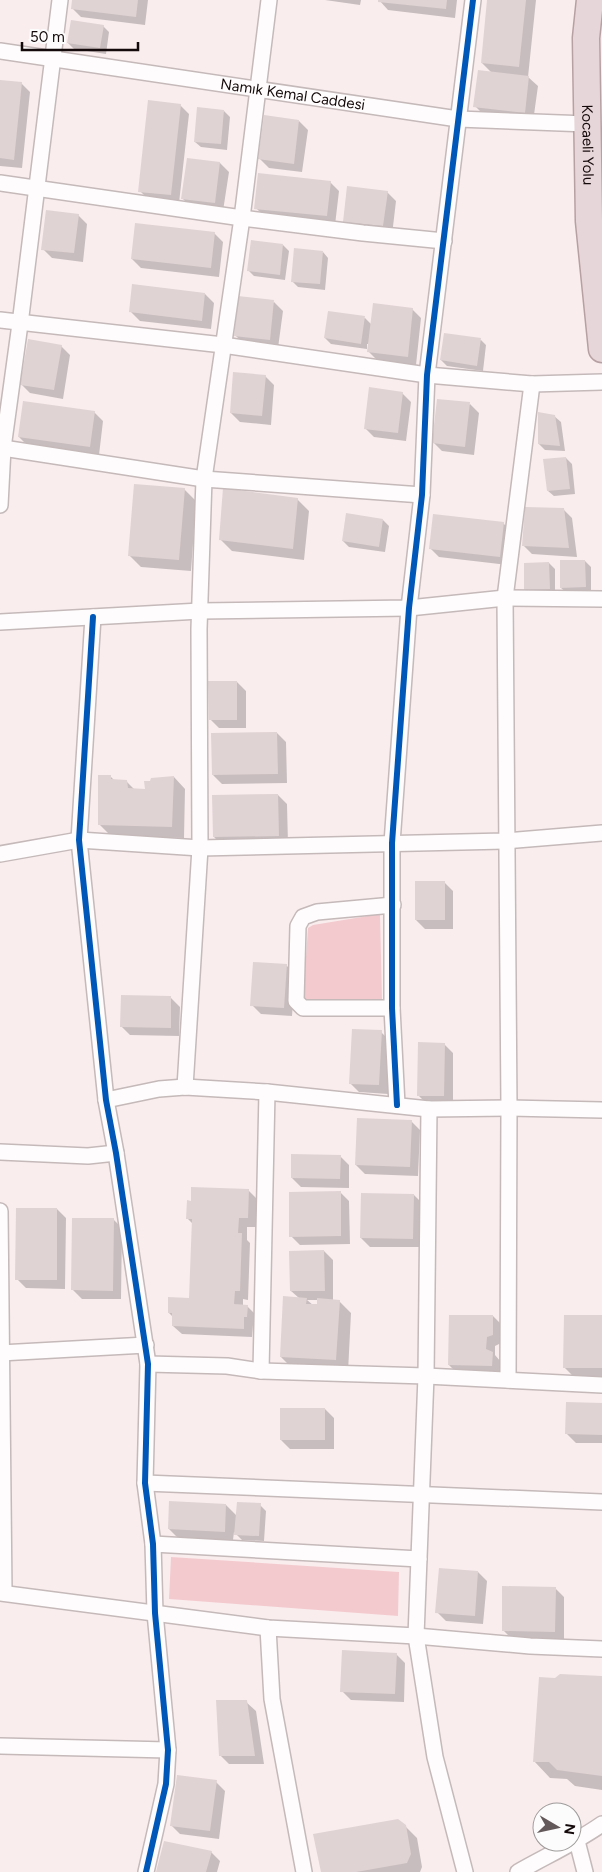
<svg xmlns="http://www.w3.org/2000/svg" width="602" height="1872" viewBox="0 0 602 1872" font-family="Figtree,sans-serif">
<rect width="100%" height="100%" fill="#faedee"/>
<path fill="#f3cbcf" d="M380,914L382,1000H303L308,928L313,925Z
M171,1557L399,1572L398,1616L169,1599Z"/>
<path fill="#0003" fill-rule="evenodd" d="M73,0H148L145,25L81,17L72,8Z
M325,0H361L360,5Z
M379,0H457L455,18L388,10Z
M489,0H536L528,77L538,86L533,122L484,115L475,106L492,73L482,63Z
M103,26L109,32L106,54L74,49L68,43Z
M0,81L21,83L30,92L22,168L0,166Z
M180,105L189,114L179,203L149,200L140,191Z
M224,111L230,117L227,150L201,147L195,142Z
M299,121L308,130L302,172L269,168L260,159Z
M188,159L220,163L229,172L223,211L191,207L182,198Z
M330,182L339,191L335,225L265,217L256,208Z
M387,192L396,201L392,235L353,230L344,221Z
M78,215L87,224L83,262L52,258L43,249Z
M214,233L223,242L219,277L141,268L132,259Z
M283,245L289,251L285,280L254,276L248,270Z
M323,252L328,258L325,290L298,287L292,281Z
M205,294L214,303L211,329L140,321L131,312Z
M274,302L283,311L278,348L244,344L235,335Z
M412,309L421,318L416,365L378,361L369,352L370,344H367V349L331,344L325,338L365,318L372,325Z
M481,340L486,345L483,371L447,366L441,360Z
M61,346L70,355L63,399L30,393L21,384Z
M265,376L274,385L271,425L240,422L231,413Z
M402,393L411,402L406,441L374,437L365,428Z
M470,404L479,413L474,455L442,451L433,442Z
M94,412L103,421L99,455L28,446L19,437Z
M554,416L561,422L565,451L545,450L539,444Z
M566,458L572,464L575,494L554,496L548,491Z
M184,489L196,501L191,571L141,567L129,555Z
M297,499L309,511L304,560L232,551L220,539Z
M563,509L572,518L577,557L532,554L523,545Z
M383,520L389,526L385,552L349,547L343,541Z
M503,523L512,532L508,565L439,557L430,548Z
M585,561L591,567V593H567L561,588Z
M549,563L555,569V595H531L525,590Z
M237,682L246,691V728H219L210,719Z
M277,733L286,742L287,783L222,784L213,775Z
M110,776L114,780L126,781L135,790L147,791L174,777L185,789L184,838L111,836L99,824Z
M278,795L287,804L288,844L223,846L214,837Z
M444,882L453,891V929H425L416,920Z
M286,965L295,974L292,1016L261,1014L252,1005Z
M171,998L180,1007L179,1036L130,1035L121,1026Z
M381,1032L390,1041L388,1094L359,1092L350,1083Z
M444,1044L453,1053V1105L427,1104L418,1095Z
M411,1121L420,1130L418,1176L365,1174L356,1165Z
M340,1156L349,1165V1188L301,1187L292,1178Z
M248,1190L257,1199L256,1227H247V1240L250,1243L248,1300L243,1299V1306H247L256,1315V1325H253L252,1337L182,1334L173,1326V1317L169,1313L190,1299L193,1224L187,1218Z
M340,1192L349,1201L350,1244L300,1245L291,1236Z
M414,1195L423,1204L422,1247H370L361,1238Z
M57,1209L66,1218L65,1289L26,1288L17,1279Z
M113,1219L122,1228L121,1299H82L73,1290Z
M324,1251L333,1260V1300L339,1301L351,1313L348,1372L293,1369L281,1357L299,1298L291,1291ZM307,1300H319L318,1306L313,1305Z
M493,1316L502,1325L501,1343L495,1346V1355L501,1362V1374H458L449,1365Z
M602,1317V1379H576L564,1367Z
M602,1404V1443H576L567,1434Z
M325,1409L334,1418V1449H290L281,1440Z
M226,1505L237,1516L260,1505L266,1511L264,1541L242,1540L234,1532L233,1540L178,1538L169,1529Z
M478,1572L487,1581L483,1624L446,1621L437,1612Z
M555,1588L564,1597V1640L512,1639L503,1630Z
M396,1654L405,1663L404,1702L351,1700L342,1691Z
M602,1677V1790L575,1786L567,1779L550,1778L534,1761L555,1679Z
M246,1702L256,1711L264,1764H229L220,1755Z
M216,1782L225,1791L219,1839L180,1834L171,1825Z
M405,1826L417,1838L422,1867L420,1872H322Z
M211,1852L220,1861L217,1872H157Z"/>
<path fill="#e0d3d4" d="M72,0H138L136,17L71,9Z
M378,0H447L446,9L378,2Z
M487,0H526L519,67L481,63Z
M71,20L104,25L100,48L67,43Z
M478,70L529,76L525,113L473,107Z
M0,80L22,82L14,160L0,158Z
M148,100L181,104L171,195L138,192Z
M197,107L224,110L221,144L194,142Z
M264,115L299,120L294,164L258,159Z
M187,158L220,162L215,203L181,199Z
M258,173L331,181L327,216L254,209Z
M347,186L388,191L383,226L343,222Z
M46,210L79,214L74,253L41,250Z
M135,223L215,232L211,268L131,259Z
M251,240L283,244L280,275L247,271Z
M294,248L323,251L320,284L291,282Z
M132,284L205,293L202,321L129,312Z
M238,296L274,300L270,340L234,336Z
M373,303L413,308L408,357L367,352Z
M328,311L365,316L361,344L324,338Z
M444,333L481,338L477,366L440,360Z
M28,339L62,345L54,390L20,385Z
M233,372L266,375L262,416L230,413Z
M369,387L403,392L398,433L364,429Z
M437,399L470,402L465,447L432,443Z
M23,401L95,411L90,447L18,437Z
M538,412L555,415L560,446L538,444Z
M566,457L570,489L547,491L543,459Z
M134,484L185,488L179,560L128,556Z
M223,488L298,498L293,549L219,540Z
M525,507L564,508L569,548L522,546Z
M346,513L383,519L379,547L342,541Z
M433,514L504,522L500,557L429,549Z
M560,560H585L586,587L560,588Z
M549,562L550,589L524,590V563Z
M208,681H237V720H209Z
M277,732L278,774L212,775L211,733Z
M98,775H111V779L127,780L128,788L145,789L144,781H150L151,778L174,776L172,827L98,825Z
M278,794L279,836L213,837L212,795Z
M415,881H445V920H415Z
M253,962L287,964L284,1008L250,1006Z
M121,995L171,996V1028L120,1027Z
M352,1029L382,1030L379,1085L349,1084Z
M418,1042L445,1043L444,1096H417Z
M357,1118L412,1120L410,1167L355,1165Z
M291,1154L341,1155L340,1179L291,1178Z
M191,1187L249,1189L248,1218H239L238,1233H242L240,1291H235L234,1304L248,1305L247,1317H244V1329L172,1326V1313H168V1297L189,1298L192,1219H186L187,1200L191,1201Z
M341,1191V1236L289,1237V1192Z
M361,1193L414,1194L413,1239L360,1238Z
M16,1208H57V1280H15Z
M72,1218H114L113,1291L71,1290Z
M324,1250L325,1291H290L289,1251Z
M283,1296L307,1298L306,1304H317V1298L340,1300L336,1360L280,1357Z
M449,1315H493V1335L487,1337L486,1349L493,1352L492,1366L448,1365Z
M564,1315H602V1368H563Z
M566,1402L602,1403V1435L565,1434Z
M280,1408H325V1440H280Z
M169,1501L226,1504L225,1532L168,1529Z
M237,1502L261,1503L259,1536L234,1535Z
M439,1568L478,1571L475,1616L435,1613Z
M502,1586L556,1587L555,1632L502,1631Z
M342,1650L397,1653L395,1694L340,1692Z
M560,1674L602,1676V1776L557,1770L549,1762H533L539,1677L555,1678Z
M216,1700H247L255,1756H219Z
M177,1775L217,1780L210,1831L170,1826Z
M398,1819L406,1825L411,1854L407,1863L356,1872H321L313,1834Z
M164,1841L212,1851L206,1872H156Z"/>
<g fill="none" stroke-linecap="round" stroke-linejoin="round">
<defs>
<g id="street">
<path id="s1" d="M0,51L458,119L587,124"/>
<path d="M0,183L242,218L363,233L444,241"/>
<path d="M0,320L223,345L427,375L532,384L602,382"/>
<path d="M3,448L204,479L422,495"/>
<path d="M0,505L3,448L20,324L60,0"/>
<path d="M93,617L79,840L106,1100L116,1153L148,1364L145,1483L153,1544L155,1613L168,1750L166,1784L146,1872"/>
<path d="M0,622L200,611L409,608L505,598L602,599"/>
<path d="M0,854L79,840L200,848L505,841L602,833"/>
<path d="M392,1008H303L296,1001L298,926L303,917L317,912L393,905"/>
<path d="M185,1087L200,848L199,629L204,479L242,218L269,0"/>
<path d="M106,1100L159,1089L185,1087L267,1092L429,1109L509,1108L602,1110"/>
<path d="M397,1105L392,1008V843L409,608L422,495L427,375L473,0"/>
<path d="M429,1109L426,1376L416,1636L435,1757L465,1872"/>
<path d="M0,1152L88,1156L116,1153"/>
<path d="M0,1211L4,1593"/>
<path d="M0,1353L146,1345"/>
<path d="M148,1364L227,1366L261,1371L426,1376L602,1385"/>
<path d="M261,1371L267,1092"/>
<path d="M508,1380L509,1108L505,598L532,384"/>
<path d="M145,1483L602,1502"/>
<path d="M153,1544L419,1559"/>
<path d="M0,1593L268,1628L416,1636L530,1646L602,1649"/>
<path d="M268,1628L272,1699L304,1872"/>
<path d="M0,1746L168,1750"/>
<path d="M577,1841L585,1872"/>
<path d="M518,1872C546,1856 575,1843 602,1824"/>
</g>
<g id="highway">
<path id="s2" d="M590,0L586,38L589,221L602,349"/>
</g>
</defs>
<use href="#street" stroke="#c5b9ba" stroke-width="18"/>
<use href="#highway" stroke="#b7a0a3" stroke-width="29"/>
<use href="#street" stroke="#fefcfc" stroke-width="15"/>
<use href="#highway" stroke="#e7d6d9" stroke-width="26"/>
<defs>
<path id="cycleway" d="M93,617L79,840L106,1100L116,1153L148,1364L145,1483L153,1544L155,1613L168,1750L166,1784L146,1872
M397,1105L392,1008V843L409,608L422,495L427,375L473,0"/>
</defs>
<use href="#cycleway" stroke="#fcfcfc" stroke-width="9"/>
<use href="#cycleway" stroke="#0057b8" stroke-width="6"/>
</g>
<g text-anchor="middle" stroke-width="4" stroke-linejoin="round" paint-order="stroke">
<g font-size="15" fill="#14090a" stroke="#fcfcfc">
<text dy="5" stroke="none"><textPath href="#s1" startOffset="296">Namık Kemal Caddesi</textPath></text>
<text dy="5" stroke="none"><textPath href="#s2" startOffset="145">Kocaeli̇ Yolu</textPath></text>
</g>
</g>
<g transform="translate(557 1827) rotate(99)"><circle r="24" fill="#fcfcfc" stroke="#9f9b9b"/>
<path d="M0-4L9 19L0 12L-9 19Z" fill="#64595a"/>
<text y="-8" font-size="14" font-weight="bold" text-anchor="middle" fill="#14090a">N</text>
</g>
<path d="M22 42v8h116v-8" fill="none" stroke="#14090a" stroke-width="2.5"/>
<text x="30" y="42" font-size="15" fill="#14090a" stroke="#fcfcfc" stroke-width="4" paint-order="stroke">50 m</text>
</svg>
